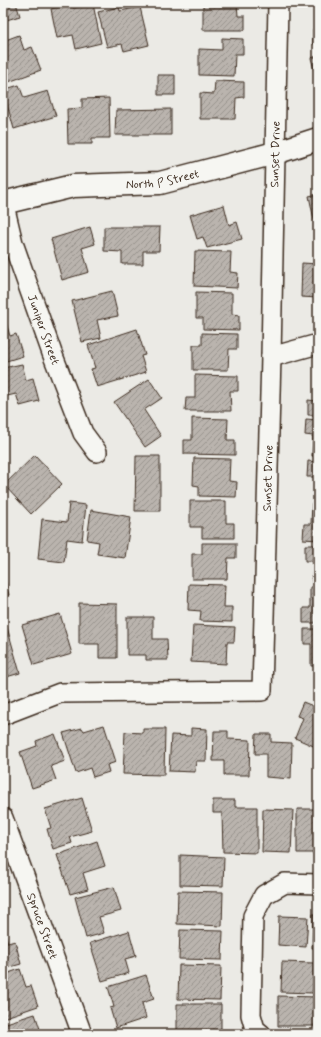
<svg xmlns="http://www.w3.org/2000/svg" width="321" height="1037" viewBox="0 0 321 1037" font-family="Mynerve,sans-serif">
<defs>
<pattern id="building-hatch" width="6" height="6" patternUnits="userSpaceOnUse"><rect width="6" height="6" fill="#bab4ae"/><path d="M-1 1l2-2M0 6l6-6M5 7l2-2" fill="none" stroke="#98938d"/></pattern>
</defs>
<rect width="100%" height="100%" fill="#ebeae5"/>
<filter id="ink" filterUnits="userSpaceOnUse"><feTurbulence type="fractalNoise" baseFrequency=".025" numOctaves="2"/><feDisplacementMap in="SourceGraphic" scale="8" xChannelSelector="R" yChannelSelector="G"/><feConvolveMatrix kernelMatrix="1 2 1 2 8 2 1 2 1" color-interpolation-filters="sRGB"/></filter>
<g filter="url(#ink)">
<path fill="url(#building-hatch)" stroke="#3b2a1e" d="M3,3H16L20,16L3,21Z
M203,3H237L238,16H245V30H203Z
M72,4L73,8L93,4L101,43L76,49L73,35L57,38L51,9Z
M119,7L120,11L140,7L149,45L124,51L122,44L107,47L98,12Z
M313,29H318V44H313Z
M19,35L24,50L32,47L41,70L3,84V41Z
M222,38L243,39V54H235L234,76L199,75V49L222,50Z
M318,56V73H315L311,58Z
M158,75H175V95H158Z
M215,81L244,82V97L236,98L235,119H200V93L214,94Z
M19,85L24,98L48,91L56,116L14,129L3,90Z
M109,98L110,138H92V144H68L67,109L82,108V99Z
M171,109V135H115L116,110Z
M318,194V229H316L309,196Z
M224,205L229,225L237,222L242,239L207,248L203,237L197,239L190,215Z
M90,227L95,244L82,248L89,272L62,280L51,239Z
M104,227H160L159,251H143V264H122V252L104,251Z
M195,251L231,252L230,272L238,273L237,288L194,286Z
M302,263L318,264V298L301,297Z
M112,291L118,316L97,320L101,338L82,342L72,301Z
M196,292L232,293V314L239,315V330L203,329V318H196Z
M5,319L10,336L16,334L23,356L3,362V320Z
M137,329L145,355L141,356L146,372L97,387L91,369L95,368L88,345Z
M202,333L237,334V349H229L228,370H193V345H202Z
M22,364L26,380L33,378L39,401L20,406L16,394L3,397V368Z
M195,375L238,376V391H230L231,411H185L186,398H195Z
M149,379L162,398L144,410L161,436L145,447L114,402Z
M317,379H318V415H308V400L316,401Z
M192,418L228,419L227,440H235V455L184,454V440H192Z
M306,419L318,420V456H312L313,436L305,435Z
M35,455L62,484L31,514L4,485Z
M136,456H160V511H135Z
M194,458L230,459L229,481L237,482L236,497L199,496V486L193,485Z
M308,461L318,462V499L314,498L315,477H307Z
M190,501H226V523H234V538H202V527H190Z
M69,503L86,505L82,541L67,539L64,562L38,559L42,519L67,522Z
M312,503H318V540L303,539L304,524H311Z
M91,510L131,517L125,558L97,554L99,542L87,540Z
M202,543H236V558H228L227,579H192V554H202Z
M305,545H318V582H312L313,561H305Z
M3,572L9,595L3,597Z
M189,584L225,585L224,607H232V622L200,621L201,611L188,610Z
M310,587H318V623H303V608H310Z
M79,603L117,604V658H99V644H79Z
M60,614L72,654L34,665L22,625Z
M127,617H153V639H167L168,660H146V655H127Z
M3,620H5L20,673L3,678Z
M193,625L235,627L234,642H227L226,664L191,662Z
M304,629H318V666H311V644H304Z
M303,702L318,708V748L295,738L303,718L297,716Z
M104,725L116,762L107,765L109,772L93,777L90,768L76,773L63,733L82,728L84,731Z
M191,728L207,729L206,761H196L195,772L169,771L171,735L191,736Z
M143,729H165L164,775L123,774L125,732L143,733Z
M214,731H228V739L250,740L249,775H224V761H213Z
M55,734L65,761L51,766L56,780L32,788L20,752L37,746L36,741Z
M256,734H271V742L292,743L291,779L266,777V754H255Z
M82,798L92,831L70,837L72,843L53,849L47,829L51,828L45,809Z
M213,800H235V807H257V853L223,852L222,813H213Z
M263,809L293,810L291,853L262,852Z
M297,809H318V853H297Z
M97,841L105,866L83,873L88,889L70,894L57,855Z
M180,855L224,857L223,886L180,885Z
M114,887L121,911L99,917L104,933L86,938L75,897Z
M178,891L223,892L222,926L177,924Z
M313,914H318V948H312Z
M279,916L308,917L306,947L278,945Z
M3,926L8,943L15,941L21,964L3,969Z
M180,930L223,931L222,960L179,959Z
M129,931L136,956L125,959L129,973L102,981L90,943Z
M282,962L314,963L313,993L281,992Z
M179,965L221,966L220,1000L178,999Z
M20,969L26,987L31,986L38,1006L3,1018V975Z
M146,975L154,999L142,1003L146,1018L116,1028L110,1008L114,1007L108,987Z
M278,996L318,997V1026H278Z
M177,1004H221V1034H177Z
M35,1014L41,1032L46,1030L47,1034H3V1024Z"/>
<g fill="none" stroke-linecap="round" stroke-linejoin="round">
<defs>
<g id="minor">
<path id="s1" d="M3,201L13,243L52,353L83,433L97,452"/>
<path d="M271,357L318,344"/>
<path id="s2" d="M3,715L60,693L262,691L271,357L278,3"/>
<path id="s3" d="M3,818L82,1034"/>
<path d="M261,1034L255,1029L251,1015L253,916L264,895L285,883L318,884"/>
</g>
<g id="tertiary">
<path id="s4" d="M3,203L73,186L160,183L275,153L318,139"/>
</g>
</defs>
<use href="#minor" stroke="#3b2a1e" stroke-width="22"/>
<use href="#tertiary" stroke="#3b2a1e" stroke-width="25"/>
<use href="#minor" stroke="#f6f6f2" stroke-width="19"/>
<use href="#tertiary" stroke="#f6f6f2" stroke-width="22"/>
</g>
</g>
<g text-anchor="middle" stroke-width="4" stroke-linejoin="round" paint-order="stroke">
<g font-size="12" fill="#3b2a1e" stroke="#f6f6f2">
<text dy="4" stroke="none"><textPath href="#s2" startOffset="800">Sunset Drive</textPath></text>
<text dy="4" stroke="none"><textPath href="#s4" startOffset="162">North P Street</textPath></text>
<text dy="4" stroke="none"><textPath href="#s1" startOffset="135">Juniper Street</textPath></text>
<text dy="4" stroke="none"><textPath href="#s2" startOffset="476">Sunset Drive</textPath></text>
<text dy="4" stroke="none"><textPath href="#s3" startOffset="115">Spruce Street</textPath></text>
</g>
</g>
<rect width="321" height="1037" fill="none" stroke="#f6f6f2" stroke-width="16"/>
<rect x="8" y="8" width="305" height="1021" fill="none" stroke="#3b2a1e" stroke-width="1.5" filter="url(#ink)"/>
</svg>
